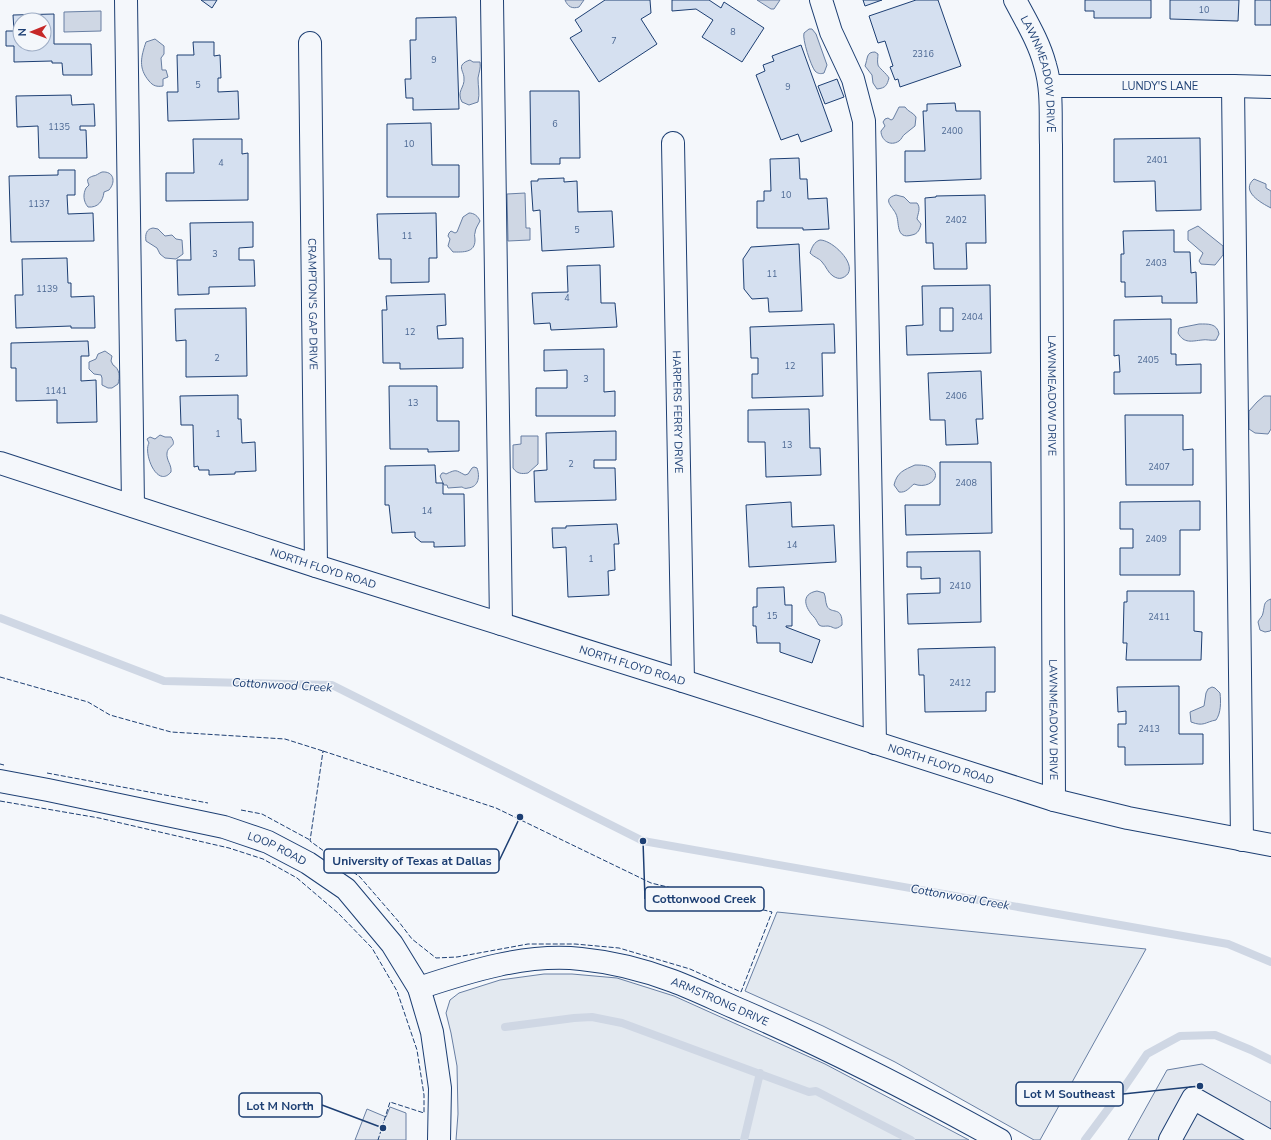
<svg xmlns="http://www.w3.org/2000/svg" width="1271" height="1140" viewBox="0 0 1271 1140" font-family="'Nunito Sans',sans-serif">
<rect width="100%" height="100%" fill="#f4f7fb"/>
<path fill="#e3e9f0" stroke="#687fa3" d="M777,912L1146,949L1040,1140H1034L895,1062L823,1026L745,991Z
M544,974H572L617,978L674,996L825,1064L969,1140H456L458,1114L457,1066L451,1033L446,1013L450,1000L459,993L500,980Z"/>
<path fill="#e3e8f0" stroke="#687fa3" d="M1202,1064L1271,1102V1140H1128L1167,1070Z
M390,1107L406,1113V1140H355L367,1109L386,1117Z"/>
<path fill="#cfd7e4" stroke="#687fa3" d="M565,0H584L579,7C572,9 568,7 565,0Z
M757,0H780L774,9H771Z
M101,11V31L64,32V12Z
M809,29H812L816,34L827,65L824,73C821,74 818,74 815,71C811,66 802,39 804,33Z
M155,39L164,46V54L161,58L162,70H166L168,77L163,79V86C157,87 153,86 149,81C138,68 141,57 146,42Z
M875,52L878,54C878,57 877,61 878,65C878,67 887,74 889,78C887,85 886,88 877,89L873,83L872,75L865,66C868,58 866,52 875,52Z
M470,60L473,62H480C481,68 479,72 478,78C478,87 480,93 478,102L469,105L462,102C456,91 465,88 464,78C464,73 460,69 462,65C464,62 467,61 470,60Z
M899,107H905C908,112 913,112 916,117L915,126C912,129 908,131 905,134C902,136 902,139 899,141C890,147 881,140 881,131L885,126L883,122L885,119L888,118L891,120L893,119Z
M102,172C114,171 116,182 109,190L104,192C103,201 98,208 88,207C83,201 83,194 86,188L89,185C86,179 88,178 93,176C96,176 99,173 102,172Z
M1254,179L1266,184V188L1271,191V208C1261,203 1240,191 1254,179Z
M525,193L526,228H530V240L508,241L507,194Z
M896,195L904,197L910,203H917C921,208 918,213 917,219L921,224C920,229 918,234 912,235C895,240 900,222 896,214C893,207 881,199 896,195Z
M469,213C474,213 478,216 480,221C478,225 475,229 475,233C474,235 475,237 475,240C475,253 463,252 453,252L448,246L450,239L448,236L449,233L451,231L455,233L457,232L463,217Z
M1198,226L1223,246V255L1215,265L1201,264L1199,261L1203,253L1188,240V231Z
M153,228L158,229L165,236L172,235L176,239L182,240L183,254L176,259L165,258L160,254L157,248L146,241C145,235 146,229 153,228Z
M820,240C834,240 863,270 842,278C839,279 836,278 833,276C828,273 826,266 822,262C819,258 815,258 810,253C812,247 814,242 820,240Z
M1199,324C1208,324 1217,323 1219,334L1216,340C1211,341 1206,339 1202,340C1192,341 1184,344 1178,333L1179,328Z
M105,351L112,356L111,361L113,365C120,369 120,377 118,384L112,388H108L102,385V378L101,375L94,374L89,369V362L96,359L98,354Z
M1264,396H1271V429L1268,434L1255,433L1249,429V411L1257,402Z
M160,435L165,437H171C178,447 168,445 167,453C166,460 172,465 171,472C157,489 143,453 149,443L147,439L150,437L155,439Z
M521,436H538V464L528,473C522,474 517,474 513,468V445L521,444Z
M915,465C920,465 927,465 931,468C943,476 929,490 914,484C909,488 906,493 899,492L894,485C897,472 904,470 915,465Z
M474,467L477,468C480,476 479,487 468,488C465,489 464,488 462,487C457,487 453,488 448,488L447,485H444L440,476L442,473H444L446,474C457,469 455,470 465,475L468,474L472,468Z
M817,591L824,593C826,597 825,601 827,606C831,615 843,605 842,625C834,631 835,627 828,626C824,626 822,627 819,625C817,622 816,619 814,617C805,608 800,594 817,591Z
M1271,599V630L1270,631L1265,632L1260,630L1258,622C1259,619 1263,616 1263,613C1265,605 1263,602 1271,599Z
M1212,687L1215,688L1220,693C1221,702 1221,713 1216,720C1205,722 1204,727 1191,722L1190,712L1204,706L1206,693L1208,689Z"/>
<g fill="none" stroke-linecap="round" stroke-linejoin="round">
<path stroke="#cfd7e4" stroke-width="8" d="M0,618L164,681L332,685L643,841L1228,944L1271,962
M505,1027L574,1018L592,1017L622,1023L809,1092L816,1091L911,1140
M744,1140L760,1073
M1085,1140L1123,1089L1147,1054L1180,1036L1215,1035L1251,1050L1271,1060"/>
</g>
<path fill="#d5e0f0" stroke="#1d3f73" fill-rule="evenodd" d="M201,0H217L212,8Z
M605,0H650L651,13L641,19L657,44L599,82L570,38L582,31L575,20Z
M672,0H709L721,8L724,2L764,28L742,62L702,37L713,20L696,9L672,11Z
M863,0H882L865,6Z
M916,0H938L961,66L900,87L898,79L895,80L890,67L893,66L885,41L878,43L869,16Z
M1085,0H1151V18H1094V11H1085Z
M1170,0H1239L1238,21L1170,19Z
M1255,0H1271V25H1255Z
M54,14V44H91L92,75H63L62,63H52V61L14,62V46H6V31H14L13,15ZM20,20H44V44H20Z
M456,17L459,109L413,110V98H406L405,79H411L410,40H416V18Z
M193,42H214V56L220,55L221,78H218V92L238,91L239,119L168,121L167,92H178L177,55H194Z
M801,45L832,131L801,142L798,134L781,140L756,75L765,71L763,65L774,61L772,56Z
M837,79L844,97L825,104L818,86Z
M530,91H579L580,158H560V164H531Z
M71,95L72,105L94,104L95,126H80V130H86L87,158H39L38,126L17,127L16,96Z
M955,103L956,111H980L981,179L905,182V151H925L923,111H927V104Z
M431,123L432,165H459V197H387V124Z
M1200,138L1201,210L1156,211L1155,181L1114,182V139Z
M193,139H242V154L248,153V200L166,201V173H194Z
M799,158L800,179H807L808,199L827,198L829,229L803,230V228H757V201H764V191H771L770,159Z
M58,170H75V195H67L68,214L93,213L94,241L11,242L9,176L58,175Z
M564,178V182L577,181L578,212L612,211L614,247L542,251L540,210L533,211L531,181H538V179Z
M985,195L986,243H966L967,269H934L933,243H926L925,198L936,197V196Z
M436,213L437,258H429V282L391,283V259H379L377,214Z
M253,222V247L239,248V260H254L255,286L209,287V294L178,295L177,260H191L190,223Z
M1174,230V252H1190L1191,273L1196,272L1197,303H1162V296L1125,297V282H1121V254H1124L1123,231Z
M799,244L802,311L769,312L768,298L752,299L744,289L743,259L751,247Z
M67,258L68,283H71V297L94,296L95,328H71V326L16,328L15,295H23L22,259Z
M600,265L601,303H615L617,327L551,330L550,323L534,324L532,293L568,292L567,266Z
M990,285L991,353L907,355L906,326L923,325L922,286ZM940,308H953V331H940Z
M445,294L446,325L437,326L438,339L463,338V368L400,369V363H383L382,310H387L386,296Z
M246,308L247,376L186,377V340L176,341L175,309Z
M1171,319V354H1176V365L1201,364V393L1114,394V372H1120L1119,355L1114,356V320Z
M834,324L835,353H822L823,396L752,398V374H758V358H751L750,327Z
M88,341L89,356H81V381L96,380L97,422L57,423V400L16,401V368H11V343Z
M604,349V392L615,391V416H536V388H567V370L544,371V350Z
M981,371L983,419H976L978,444L946,445L945,420H930L928,373Z
M389,386H437V421H459V451L428,452V449H390Z
M238,395V419H241L242,443L255,442L256,471L235,472V474L209,475V470H199L198,466L194,467L193,425H181L180,396Z
M809,409L810,448H820L821,475L766,477L765,442H748V410Z
M1125,415H1183V450L1193,449V485H1126Z
M616,431V460H594V468H615L616,500L535,502L534,471L547,470L546,433Z
M940,462H991L992,533L906,535L905,505H940Z
M435,465L436,483H443V494H464L465,546L434,547V542H421L415,537V532L392,533L389,505H385V466Z
M1200,501V530H1180V575H1120V548H1133V529H1120V502Z
M791,502L792,527L834,525L836,562L749,567L746,505Z
M617,524L619,544H614L615,570L608,571L609,595L568,597L566,547L553,548L552,528H566V526Z
M980,551L981,622L908,624L907,594L940,593V578L921,579V567H907V552Z
M784,587L785,605H792V626H786V627L820,640L812,663L780,652V643H757L756,626H753V607H757V588Z
M1127,591H1194V631L1202,632L1201,660H1126L1127,643H1123L1124,602H1127Z
M995,647V692H986V711L925,712L924,675H919L918,649Z
M1179,686V734H1203V764L1125,765V747H1118V724H1126V711L1118,712L1117,687Z"/>
<g fill="none" stroke-linecap="round" stroke-linejoin="round">
<defs>
<g id="minor">
<path d="M126,0L133,506"/>
<path d="M492,0L501,624"/>
<path d="M821,0L831,32L853,79L864,121L875,743"/>
<path id="s1" d="M1015,0C1026,21 1039,42 1045,65C1053,91 1050,119 1051,145L1054,800"/>
<path id="s2" d="M310,43L316,566"/>
<path id="s3" d="M1050,86H1233L1271,87"/>
<path d="M1233,86L1242,840"/>
<path id="s4" d="M673,143L683,681"/>
<path id="s5" d="M0,463L316,566L683,681L1054,800L1128,818L1271,845"/>
<path id="s6" d="M0,781L48,790L224,827L268,842L308,863L346,889L392,944L419,988L432,1032L440,1088L439,1140"/>
<path id="s7" d="M419,988C470,971 527,953 581,959C612,962 644,970 673,981C697,990 721,1002 745,1012C832,1050 917,1094 1000,1140"/>
<path d="M1170,1140L1193,1098L1267,1140"/>
</g>
</defs>
<use href="#minor" stroke="#1d3f73" stroke-width="24"/>
<use href="#minor" stroke="#f4f7fb" stroke-width="22"/>
<path stroke="#1d3f73" stroke-width="1" stroke-dasharray="5 2" stroke-linecap="butt" d="M0,677L88,702L110,715L171,732L285,739L323,751V753
M323,751L496,808L651,883L772,912L741,992L690,969L619,948L575,944H528L457,957L436,958L412,939L399,922L360,877L310,841Z
M0,764L4,765
M47,773L208,803
M0,801L99,818L229,848L263,859L297,878L338,913L372,948L397,991L417,1050L424,1095V1113L390,1102L378,1140
M241,810L262,814L310,840"/>
</g>
<g text-anchor="middle" stroke-width="3" stroke-linejoin="round" paint-order="stroke">
<g font-size="9" fill="#4b6792">
<text x="1204" y="13">10</text>
<text x="733" y="35">8</text>
<text x="614" y="44">7</text>
<text x="923" y="57">2316</text>
<text x="434" y="63">9</text>
<text x="198" y="88">5</text>
<text x="788" y="90">9</text>
<text x="555" y="127">6</text>
<text x="59" y="130">1135</text>
<text x="952" y="134">2400</text>
<text x="409" y="147">10</text>
<text x="1157" y="163">2401</text>
<text x="221" y="166">4</text>
<text x="786" y="198">10</text>
<text x="39" y="207">1137</text>
<text x="956" y="223">2402</text>
<text x="577" y="233">5</text>
<text x="407" y="239">11</text>
<text x="215" y="257">3</text>
<text x="1156" y="266">2403</text>
<text x="772" y="277">11</text>
<text x="47" y="292">1139</text>
<text x="567" y="301">4</text>
<text x="972" y="320">2404</text>
<text x="410" y="335">12</text>
<text x="217" y="361">2</text>
<text x="1148" y="363">2405</text>
<text x="790" y="369">12</text>
<text x="586" y="382">3</text>
<text x="56" y="394">1141</text>
<text x="956" y="399">2406</text>
<text x="413" y="406">13</text>
<text x="218" y="437">1</text>
<text x="787" y="448">13</text>
<text x="571" y="467">2</text>
<text x="1159" y="470">2407</text>
<text x="966" y="486">2408</text>
<text x="427" y="514">14</text>
<text x="1156" y="542">2409</text>
<text x="792" y="548">14</text>
<text x="591" y="562">1</text>
<text x="960" y="589">2410</text>
<text x="772" y="619">15</text>
<text x="1159" y="620">2411</text>
<text x="960" y="686">2412</text>
<text x="1149" y="732">2413</text>
</g>
<g font-size="11" fill="#1d3f73" stroke="#f4f7fb">
<text dy="4" stroke="none"><textPath href="#s1" startOffset="79">LAWNMEADOW DRIVE</textPath></text>
<text dy="4" stroke="none"><textPath href="#s3" startOffset="110">LUNDY'S LANE</textPath></text>
<text dy="4" stroke="none"><textPath href="#s2" startOffset="261">CRAMPTON'S GAP DRIVE</textPath></text>
<text dy="4" stroke="none"><textPath href="#s1" startOffset="403">LAWNMEADOW DRIVE</textPath></text>
<text dy="4" stroke="none"><textPath href="#s4" startOffset="269">HARPERS FERRY DRIVE</textPath></text>
<text dy="4" stroke="none"><textPath href="#s5" startOffset="340">NORTH FLOYD ROAD</textPath></text>
<text dy="4" stroke="none"><textPath href="#s5" startOffset="664">NORTH FLOYD ROAD</textPath></text>
<text dy="4" stroke="none"><textPath href="#s1" startOffset="727">LAWNMEADOW DRIVE</textPath></text>
<text dy="4" stroke="none"><textPath href="#s5" startOffset="988">NORTH FLOYD ROAD</textPath></text>
<text dy="4" stroke="none"><textPath href="#s6" startOffset="286">LOOP ROAD</textPath></text>
<text dy="4" stroke="none"><textPath href="#s7" startOffset="312">ARMSTRONG DRIVE</textPath></text>
</g>
<g font-size="12" font-style="italic" fill="#1d3f73" stroke="#f4f7fb">
<text transform="translate(282 685) rotate(3)" y="4">Cottonwood Creek</text>
<text transform="translate(960 897) rotate(10)" y="4">Cottonwood Creek</text>
</g>
</g>
<path fill="none" stroke="#1d3f73" stroke-width="1.5" d="M520 817L499 861M643 841L645 899M1200 1086L1123 1094M383 1128L322 1105"/>
<g fill="#1d3f73" stroke="#f4f7fb" stroke-width="1.5">
<circle cx="520" cy="817" r="4"/>
<circle cx="643" cy="841" r="4"/>
<circle cx="1200" cy="1086" r="4"/>
<circle cx="383" cy="1128" r="4"/>
</g>
<g fill="#f4f7fb" stroke="#1d3f73" stroke-width="1.5">
<rect x="324" y="849" width="175" height="24" rx="4"/>
<rect x="645" y="887" width="119" height="24" rx="4"/>
<rect x="1016" y="1082" width="107" height="24" rx="4"/>
<rect x="239" y="1093" width="83" height="24" rx="4"/>
</g>
<g font-size="12" text-anchor="middle" font-weight="bold" fill="#1d3f73">
<text x="412" y="865">University of Texas at Dallas</text>
<text x="704" y="903">Cottonwood Creek</text>
<text x="1069" y="1098">Lot M Southeast</text>
<text x="280" y="1110">Lot M North</text>
</g>
<g transform="translate(32 32) rotate(269)"><circle r="19" fill="#f4f7fb" stroke="#9eadc5"/>
<path d="M0-3L7 15L0 10L-7 15Z" fill="#c62828"/>
<text y="-6" font-size="11" font-weight="bold" text-anchor="middle" fill="#1d3f73">N</text>
</g>
</svg>
